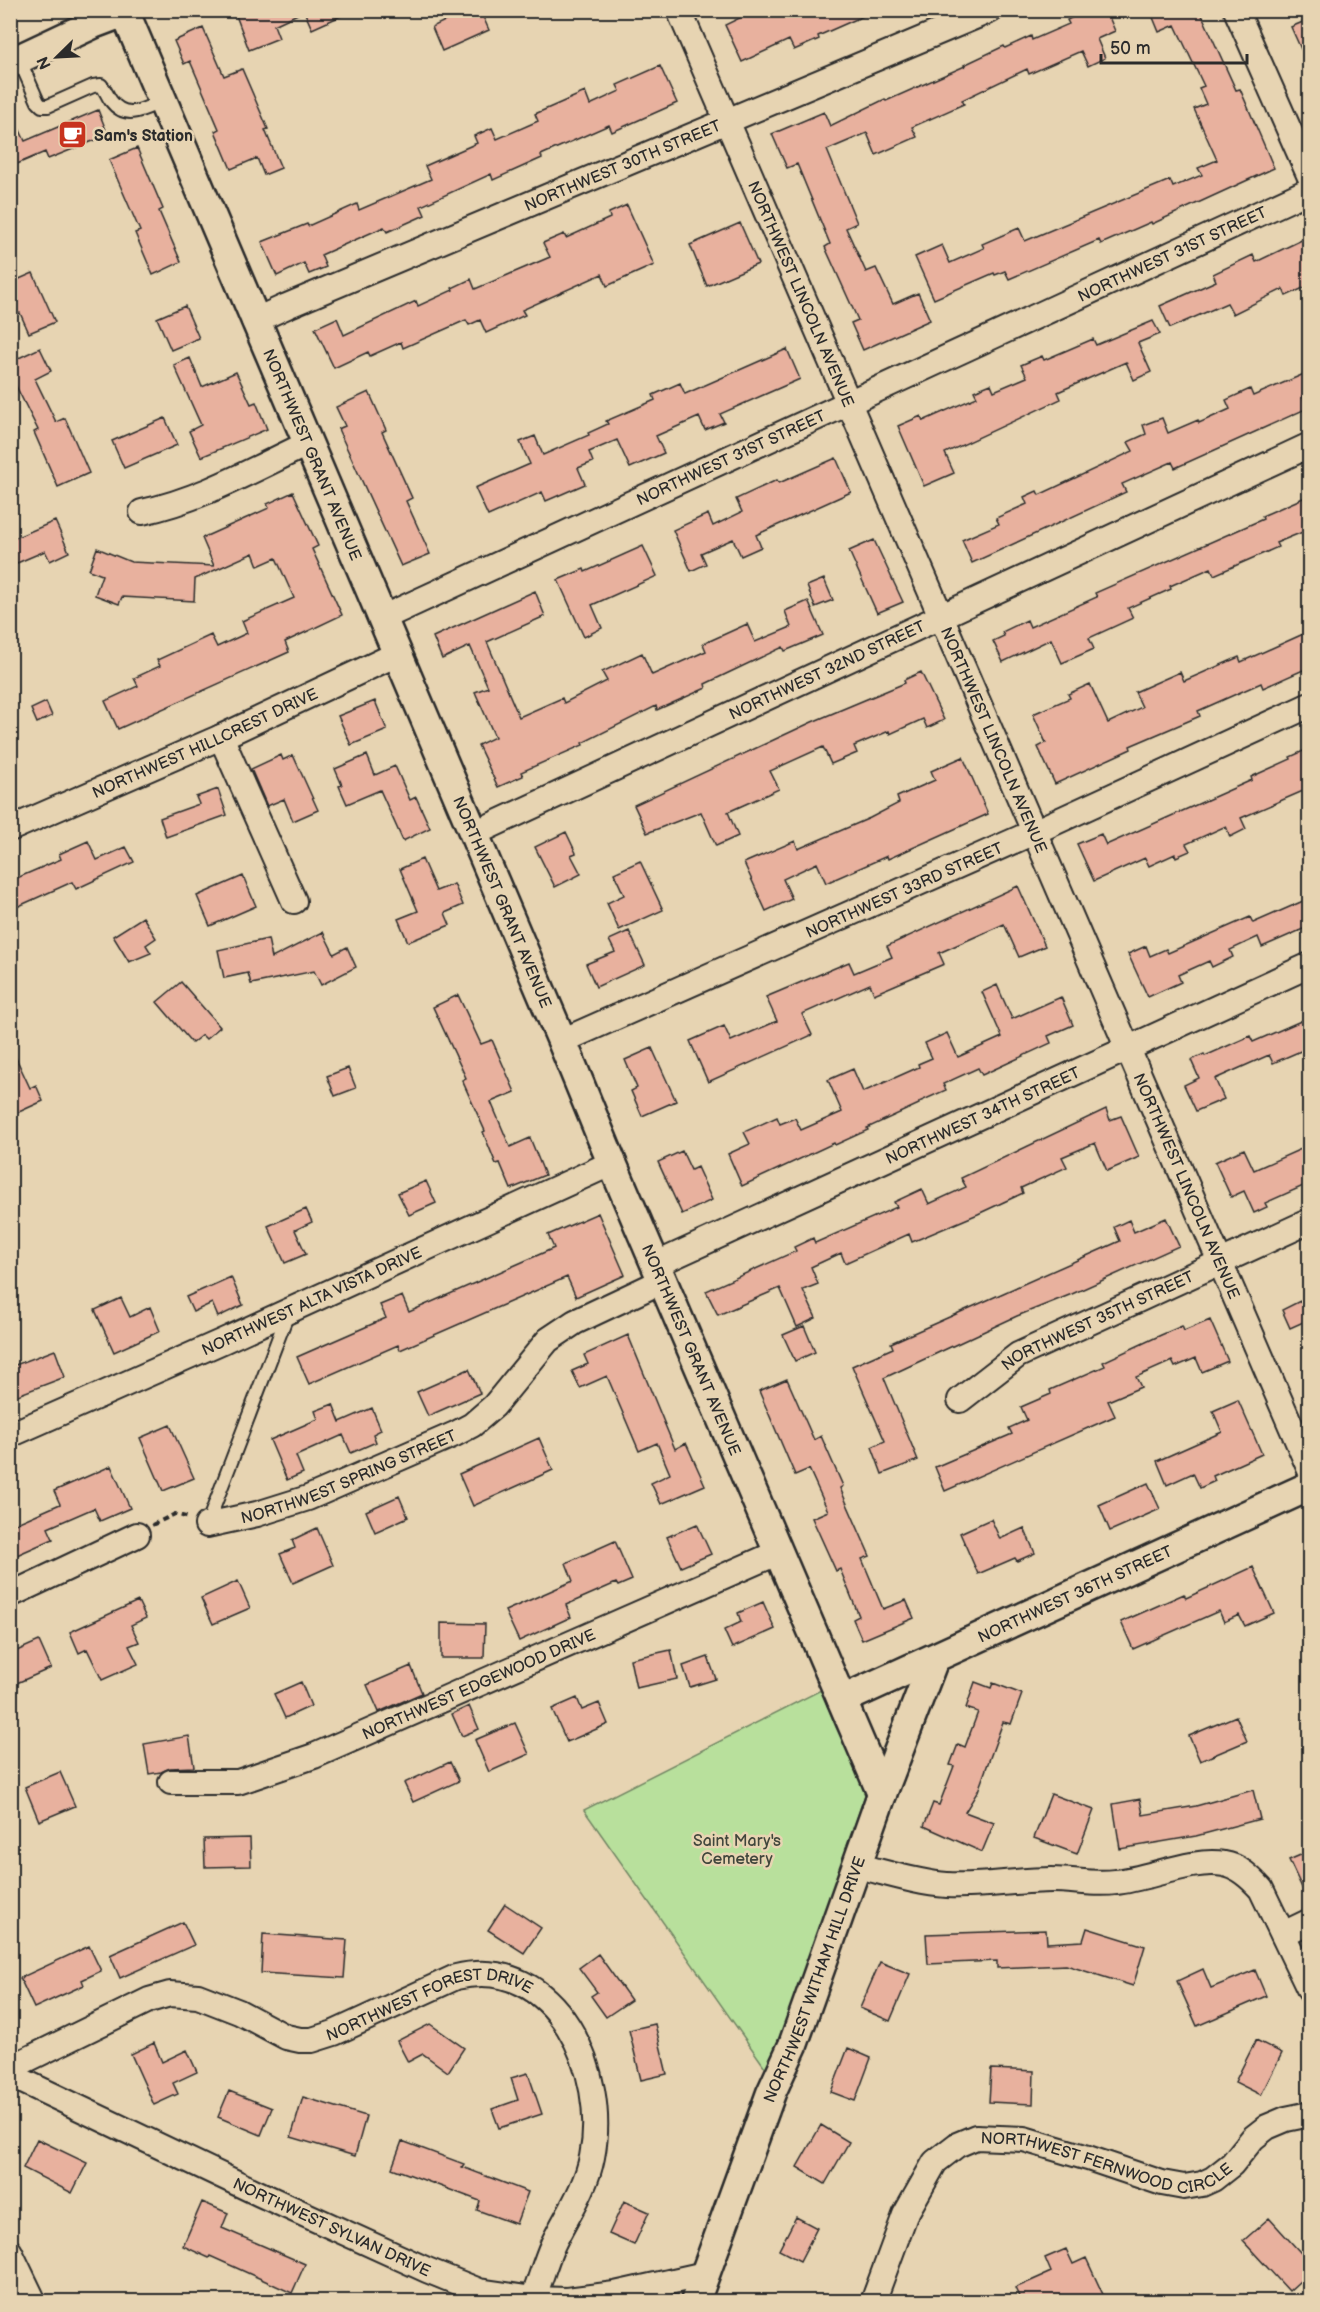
<svg xmlns="http://www.w3.org/2000/svg" width="1320" height="2312" viewBox="0 0 1320 2312" font-family="'Balsamiq Sans',sans-serif">
<rect width="100%" height="100%" fill="#e7d4b2"/>
<filter id="ink" filterUnits="userSpaceOnUse"><feTurbulence type="fractalNoise" baseFrequency=".0167" numOctaves="2"/><feDisplacementMap in="SourceGraphic" scale="12" xChannelSelector="R" yChannelSelector="G"/><feConvolveMatrix kernelMatrix="1 2 1 2 8 2 1 2 1" color-interpolation-filters="sRGB"/></filter>
<g filter="url(#ink)">
<path fill="#b8e09c" stroke="#728664" stroke-width="1.5" d="M821,1690L836,1727L867,1789L769,2073L584,1810Z"/>
<path fill="#e8b19e" stroke="#2b2b2b" stroke-width="1.5" d="M234,10H354L312,29L304,11L274,25L279,38L249,50Z
M468,10H480L489,30L442,51L432,27Z
M756,10H779L782,17L797,10H877L818,36L819,39L794,50L789,40L742,62L725,25Z
M1087,10H1106L1115,31L1097,39L1105,58L1088,66L1081,51L1029,74L1027,69L962,100L964,104L912,127L917,137L876,155L867,133L827,150L857,223L846,228L866,272L876,268L893,304L918,293L930,320L863,350L851,323L858,320L825,247L830,244L797,164L787,168L772,134L824,112L830,126L885,99L886,101L965,66L964,65L1004,46L1005,48L1031,36L1032,40L1069,24L1067,20Z
M1163,10H1208L1201,13L1236,90L1240,89L1274,168L1152,224L1151,222L1101,244L1099,240L1009,279L1005,271L995,275L994,273L934,299L915,257L942,245L950,263L984,248L982,244L1019,228L1025,241L1170,180L1173,187L1202,175L1198,168L1217,160L1194,109L1206,104L1199,88L1204,86L1175,25L1159,32L1152,15Z
M1310,19V69L1291,27Z
M203,28L224,76L242,69L268,129L265,130L281,168L264,175L257,158L231,169L215,131L219,129L190,61L184,64L174,41Z
M660,66L677,103L612,132L609,125L541,155L542,158L493,180L491,174L421,206L425,215L387,232L384,227L321,255L326,267L309,274L304,263L277,276L262,242L307,224L308,226L357,204L359,210L431,179L425,166L477,143L474,136L492,128L497,139L538,121L535,114L585,92L590,105L620,91L617,85Z
M10,109L25,141L98,110L108,135L48,159L45,152L10,167Z
M137,148L163,209L159,211L181,262L153,275L135,233L140,231L109,160Z
M627,205L654,265L607,286L602,274L522,310L525,315L486,333L480,320L469,325L466,320L403,348L401,342L370,356L368,352L334,368L315,328L337,318L344,335L416,301L418,306L453,290L452,288L471,279L475,289L550,257L543,243L564,234L566,238L610,218L609,213Z
M740,223L758,264L707,286L690,245Z
M1310,236V285L1286,296L1283,289L1233,314L1227,303L1170,328L1160,306L1216,281L1213,274L1253,255L1256,262Z
M33,273L55,322L29,333L20,313L10,317V283Z
M185,306L199,338L171,350L157,318Z
M1153,321L1160,334L1138,343L1151,372L1134,380L1126,362L1058,392L1061,399L945,453L954,473L924,486L898,426L921,416L923,421L977,397L974,391L991,384L994,391L1027,377L1021,365L1042,356L1044,360L1093,339L1096,345Z
M40,348L51,371L35,379L56,422L65,418L89,473L58,487L34,432L38,430L10,374V362Z
M787,349L800,379L720,414L724,422L705,430L699,417L656,436L664,453L630,468L617,440L589,452L593,462L578,468L585,484L546,501L542,492L488,516L475,488L530,464L520,442L535,436L543,455L589,435L588,433L608,424L606,421L655,400L653,395L680,383L685,394Z
M190,358L202,387L236,372L251,404L256,402L267,429L201,457L189,431L201,425L174,365Z
M1304,374L1310,386V393L1302,396L1308,408L1175,468L1172,462L1122,484L1126,492L972,563L962,540L999,524L996,518L1027,504L1024,497L1037,491L1039,495L1133,451L1128,442L1146,434L1143,425L1162,418L1168,433L1198,420L1199,423L1230,409L1226,400L1250,389L1253,396Z
M369,392L386,430L382,432L412,498L406,501L430,554L401,566L338,429L345,426L336,407Z
M165,418L177,445L124,468L112,441Z
M836,458L851,492L756,535L761,547L741,556L733,539L701,553L706,564L691,571L673,530L708,514L713,526L742,512L736,499L777,480L779,483Z
M293,492L318,546L312,549L342,615L285,642L289,652L118,729L105,701L138,686L134,678L160,666L157,660L211,635L217,647L247,633L242,621L294,598L276,558L258,566L253,553L195,579L194,601L122,597L119,604L95,595L102,575L89,570L97,548L131,562L214,566L202,538L269,508L267,504Z
M1310,495V529L1276,543L1278,547L1214,575L1211,568L1170,586L1171,589L1128,608L1133,618L1089,638L1094,649L1062,663L1051,639L1003,662L993,641L1004,636L1002,632L1027,620L1030,627L1097,597L1095,593L1263,519L1262,516Z
M55,521L69,552L50,561L45,551L10,566V540Z
M874,540L903,602L877,613L849,551Z
M643,546L657,576L592,605L602,628L584,637L558,580L584,569L585,572Z
M824,579L833,600L815,607L807,586Z
M535,591L545,616L487,642L519,717L562,698L564,703L607,681L602,672L642,653L652,675L706,651L703,644L747,624L755,642L791,627L785,611L808,601L823,635L785,651L783,647L705,684L706,688L657,710L656,706L582,743L583,745L521,772L523,776L498,787L478,745L495,737L475,692L488,687L470,646L442,659L433,637Z
M1310,631V667L1263,688L1261,683L1198,711L1200,716L1130,746L1131,749L1055,784L1038,747L1046,743L1033,714L1070,698L1068,694L1090,684L1108,723L1142,707L1135,692L1180,672L1184,681L1239,657L1241,662Z
M921,672L944,720L927,728L923,719L890,734L889,731L854,746L857,753L831,764L823,747L770,771L779,789L728,812L738,836L716,846L701,812L647,833L634,805L812,722L905,683L904,680Z
M375,701L387,730L351,745L338,716Z
M46,702L52,716L37,723L31,709Z
M1310,748V788L1241,818L1246,829L1230,837L1226,826L1186,844L1190,851L1176,857L1175,854L1149,866L1145,858L1094,881L1077,844L1101,834L1106,845L1252,780L1251,777L1291,759L1290,757Z
M281,755L283,760L293,755L318,810L293,821L284,799L267,806L251,769Z
M367,755L375,775L395,766L410,800L416,797L430,828L403,841L380,790L347,804L339,786L342,785L335,769Z
M963,757L988,814L888,859L887,856L826,883L817,863L783,879L792,899L766,911L744,863L795,841L798,849L870,818L899,803L897,797L935,780L931,771Z
M218,789L227,815L166,837L160,818L199,804L196,797Z
M566,832L576,853L571,855L581,874L555,887L535,847Z
M88,841L97,860L126,847L134,862L76,889L72,882L10,910V881L61,859L59,854Z
M422,859L436,891L454,884L463,905L445,913L450,925L408,942L398,919L418,911L400,869Z
M640,861L663,910L619,930L607,903L624,895L614,873Z
M243,876L256,906L210,926L197,896Z
M1018,886L1045,946L1019,957L1004,924L939,953L944,964L874,994L870,984L802,1014L812,1035L708,1082L690,1041L724,1026L731,1041L777,1021L766,997L849,962L854,973L892,957L887,946Z
M1310,898V926L1262,947L1258,937L1230,950L1233,957L1212,967L1209,961L1178,975L1181,982L1148,997L1128,954L1146,946L1150,956L1166,949L1168,953L1250,917L1253,923Z
M143,917L156,938L146,945L151,953L129,962L113,936Z
M629,931L645,965L596,987L586,964L615,952L609,940Z
M323,932L334,954L347,947L356,967L321,985L314,971L251,984L248,973L224,978L218,950L268,939L272,958Z
M181,982L220,1027L206,1039L202,1035L192,1043L157,1002Z
M997,985L1012,1019L1061,997L1073,1025L1048,1036L1051,1043L982,1075L978,1068L943,1084L946,1090L919,1102V1104L867,1128L868,1130L835,1145L834,1143L742,1186L728,1154L750,1144L744,1132L777,1117L780,1124L795,1118L801,1130L842,1112L828,1080L853,1069L863,1092L919,1067L918,1064L932,1058L925,1043L947,1033L958,1057L1002,1037L982,992Z
M458,995L481,1044L492,1040L515,1092L491,1102L510,1147L530,1138L545,1175L511,1189L500,1163L496,1164L483,1132L485,1131L462,1080L466,1078L433,1007Z
M1310,1017V1047L1273,1063L1269,1055L1215,1079L1224,1099L1196,1111L1184,1085L1199,1078L1191,1060L1204,1054L1205,1056L1250,1036L1253,1042Z
M10,1045L30,1088L36,1085L43,1101L10,1116Z
M652,1048L676,1101L642,1116L631,1091L637,1088L625,1060Z
M348,1068L356,1088L335,1096L327,1076Z
M1106,1109L1110,1120L1121,1116L1139,1157L1107,1171L1095,1143L1062,1157L1067,1167L1021,1188L1023,1193L978,1214L912,1242L909,1234L845,1263L841,1253L811,1267L818,1284L803,1290L816,1318L797,1327L780,1288L718,1315L706,1291L796,1251L794,1247L813,1238L815,1243L897,1207L894,1202L922,1189L929,1204L966,1187L961,1178Z
M1310,1145V1183L1265,1203L1267,1207L1254,1213L1244,1191L1231,1197L1215,1162L1244,1149L1254,1170Z
M682,1151L691,1170L697,1167L712,1200L682,1214L658,1162Z
M426,1181L436,1203L409,1215L398,1193Z
M306,1209L312,1222L295,1230L306,1254L285,1263L268,1226Z
M598,1213L625,1275L576,1297L567,1277L400,1350L398,1345L309,1384L297,1357L386,1318L380,1305L402,1296L409,1312L554,1248L548,1235Z
M1166,1218L1179,1246L1072,1294L1017,1316L884,1378L918,1460L882,1474L872,1447L885,1441L852,1366L893,1348L891,1343L1120,1241L1114,1227L1129,1220L1134,1232Z
M231,1277L243,1305L218,1317L212,1303L193,1312L186,1297Z
M121,1298L130,1317L150,1307L160,1331L114,1352L95,1310Z
M1304,1299L1310,1310V1319L1290,1328L1282,1310Z
M1210,1320L1228,1361L1202,1372L1196,1358L1175,1367L1172,1361L1136,1377L1141,1387L1108,1401L1115,1416L945,1491L935,1467L1012,1434L1009,1428L1027,1420L1021,1407L1051,1394L1050,1390L1105,1366L1103,1362L1161,1335L1182,1326L1184,1331Z
M804,1326L815,1352L795,1361L783,1335Z
M628,1335L675,1449L686,1443L705,1485L661,1504L651,1483L670,1474L657,1443L639,1451L607,1376L580,1388L572,1371L588,1364L584,1355Z
M55,1350L65,1377L10,1398V1367Z
M469,1369L480,1393L428,1416L417,1392Z
M787,1379L814,1440L821,1436L843,1486L840,1488L870,1556L862,1559L883,1609L906,1600L914,1618L862,1640L853,1619L859,1616L840,1569L836,1571L812,1518L828,1511L809,1469L795,1475L759,1391Z
M1238,1400L1262,1454L1213,1476L1215,1481L1200,1488L1193,1473L1167,1485L1157,1461L1222,1432L1213,1411Z
M333,1404L340,1422L372,1408L381,1430L373,1434L376,1442L351,1453L343,1435L296,1456L303,1473L287,1480L270,1440L318,1419L315,1411Z
M170,1425L194,1478L163,1491L140,1438Z
M539,1438L553,1470L473,1506L459,1474Z
M111,1466L130,1508L100,1521L94,1508L48,1528L53,1539L10,1558V1526L60,1504L54,1491Z
M1148,1483L1160,1509L1110,1531L1099,1505Z
M399,1496L408,1517L375,1532L366,1511Z
M991,1519L1000,1539L1024,1528L1035,1553L1017,1561L1015,1558L978,1574L960,1533Z
M697,1524L711,1554L681,1567L667,1537Z
M317,1528L333,1565L293,1583L280,1554L295,1548L292,1540Z
M615,1541L632,1580L618,1586L616,1583L566,1605L571,1617L519,1641L505,1611L573,1581L566,1563Z
M1253,1567L1274,1613L1245,1626L1239,1615L1224,1622L1219,1611L1133,1649L1121,1622L1184,1594L1186,1598Z
M238,1581L250,1608L213,1624L201,1598Z
M138,1601L146,1618L131,1625L139,1642L129,1646L138,1664L102,1680L87,1649L79,1653L70,1632Z
M763,1602L775,1629L732,1648L724,1630L741,1622L738,1613Z
M441,1623L485,1624L484,1658H441Z
M39,1641L51,1668L10,1686V1654Z
M671,1650L677,1679L636,1688L630,1659Z
M708,1657L716,1679L690,1687L683,1666Z
M411,1666L422,1693L379,1712L367,1685Z
M301,1682L311,1706L285,1718L274,1694Z
M975,1682L991,1688L993,1683L1022,1694L1011,1724L1003,1722L978,1791L965,1812L994,1823L982,1852L924,1826L933,1803L939,1805L954,1766L950,1765L958,1744L965,1747L978,1712L966,1708Z
M577,1698L582,1710L599,1703L608,1724L567,1742L552,1709Z
M469,1706L479,1729L462,1736L452,1714Z
M1236,1716L1247,1741L1200,1761L1189,1736Z
M515,1723L529,1754L489,1772L475,1740Z
M189,1736L194,1767L170,1768L161,1772L149,1774L144,1744Z
M450,1762L459,1781L413,1802L404,1783Z
M60,1772L75,1806L39,1821L25,1787Z
M1253,1790L1260,1819L1196,1836L1120,1849L1113,1804L1140,1799L1143,1815L1196,1806Z
M1051,1794L1094,1810L1077,1854L1034,1838Z
M250,1838L251,1866L205,1867L204,1839Z
M1310,1851V1905L1289,1860Z
M505,1904L541,1928L524,1953L488,1930Z
M183,1922L194,1945L120,1978L110,1955Z
M1087,1928L1145,1946L1133,1986L1066,1965L997,1968V1961L928,1964L926,1934L1046,1930L1047,1943L1083,1941Z
M263,1934L347,1940L344,1978L261,1973Z
M89,1946L101,1971L82,1980L84,1985L34,2008L20,1978Z
M598,1954L631,2000L606,2017L591,1996L597,1992L579,1968Z
M880,1962L910,1974L890,2021L860,2008Z
M1203,1969L1211,1988L1255,1970L1266,1996L1197,2026L1177,1981Z
M430,2024L464,2048L448,2072L423,2054L408,2062L397,2041Z
M655,2024L667,2074L641,2080L629,2030Z
M1256,2040L1282,2053L1261,2095L1235,2082Z
M154,2043L162,2062L187,2050L197,2072L173,2083L178,2094L154,2105L131,2054Z
M848,2048L871,2058L855,2101L831,2092Z
M991,2069L1034,2071L1033,2104L989,2102Z
M528,2073L542,2114L499,2128L492,2109L518,2100L511,2078Z
M229,2091L272,2108L261,2135L218,2117Z
M303,2097L366,2116L355,2156L291,2137Z
M821,2125L849,2142L825,2184L797,2167Z
M37,2139L87,2163L72,2193L23,2168Z
M402,2141L464,2164L462,2167L528,2192L516,2224L477,2210L480,2201L392,2168Z
M624,2201L649,2212L634,2245L609,2234Z
M202,2202L228,2213L222,2228L305,2264L292,2293L210,2256L209,2258L183,2246Z
M796,2217L817,2228L800,2261L779,2250Z
M1269,2218L1310,2263V2272L1289,2291L1243,2241Z
M1066,2249L1073,2264L1086,2258L1106,2301H1021L1015,2288L1051,2272L1045,2258Z"/>
<g fill="none" stroke-linecap="round" stroke-linejoin="round">
<defs>
<path id="service" d="M19,59L38,102L42,106H48L93,86L101,85C106,90 107,96 111,101C126,121 144,109 162,101
M207,1525L288,1313"/>
<g id="minor">
<path id="s1" d="M679,10L1310,1470"/>
<path d="M1236,10L1310,177"/>
<path id="s2" d="M254,321L287,306L991,10"/>
<path d="M142,512C200,500 254,469 307,444"/>
<path id="s3" d="M382,618L1310,190"/>
<path d="M221,737L294,901"/>
<path id="s4" d="M10,829L221,737L397,654"/>
<path id="s5" d="M473,834L1310,445"/>
<path id="s6" d="M562,1041L1034,832L1310,705"/>
<path id="s7" d="M657,1264L1310,965"/>
<path id="s8" d="M960,1400L1018,1355L1310,1221"/>
<path id="s9" d="M10,1435L223,1341L612,1163"/>
<path id="s10" d="M207,1525L257,1514L308,1498L455,1434L472,1425L494,1406L548,1340L575,1322L664,1280"/>
<path d="M10,1595L137,1535"/>
<path id="s11" d="M171,1782H238L314,1756L779,1552"/>
<path d="M858,1866C887,1873 918,1883 947,1885C982,1887 1018,1880 1052,1880C1074,1880 1094,1885 1116,1882C1148,1879 1194,1858 1224,1864C1239,1866 1251,1878 1261,1889L1310,1991"/>
<path d="M1283,1934L1310,1921"/>
<path id="s12" d="M10,2068L149,2000L170,1994L198,1996L239,2012L286,2037L300,2040H312L334,2033L456,1977C557,1953 609,2074 592,2157C586,2189 567,2215 553,2244C545,2262 540,2281 533,2299"/>
<path id="s13" d="M10,2075L260,2194L427,2270L479,2291L533,2299L567,2300L615,2294L705,2274"/>
<path d="M10,2252L34,2302"/>
<path id="s14" d="M873,2302L905,2215L935,2162L957,2145L976,2137L1024,2139L1088,2158L1162,2183L1184,2187L1202,2184L1213,2179L1232,2164L1253,2138L1267,2127L1286,2119L1310,2114"/>
</g>
<g id="tertiary">
<path id="s15" d="M124,10L562,1041L612,1163L882,1794"/>
<path d="M10,63L93,24L130,10"/>
<path id="s16" d="M842,1700L1310,1486"/>
<path id="s17" d="M695,2302L771,2093L793,2045L882,1794L934,1659"/>
</g>
</defs>
<use href="#service" stroke="#2b2b2b" stroke-width="16"/>
<use href="#minor" stroke="#2b2b2b" stroke-width="28"/>
<use href="#tertiary" stroke="#2b2b2b" stroke-width="33"/>
<path stroke="#2b2b2b" stroke-width="4" stroke-dasharray="6 4.5" stroke-linecap="butt" d="M152,1525L175,1514L189,1518"/>
<use href="#service" stroke="#e7d4b2" stroke-width="12"/>
<use href="#minor" stroke="#e7d4b2" stroke-width="24"/>
<use href="#tertiary" stroke="#e7d4b2" stroke-width="28"/>
</g>
</g>
<defs>
<symbol id="cafe-square" viewBox="-11 -11 22 22"><rect x="-9" y="-9" width="18" height="18" rx="4" fill="#c8321e" stroke="#e7d4b2"/><path d="M-5.5-4.5H6V0H3Q3 3.5 0 3.5H-2.5Q-5.5 3.5-5.5 0ZM3-3.2v2h1.7v-2ZM-6 4.5H4V6H-6Z" fill="#fff"/></symbol>
</defs>
<g fill-rule="evenodd">
<use href="#cafe-square" x="56" y="118" width="33" height="33"/>
</g>
<g text-anchor="middle" stroke-width="5" stroke-linejoin="round" paint-order="stroke">
<g font-size="16" font-weight="bold" fill="#2b2b2b" stroke="#e7d4b2" text-anchor="start">
<text x="94" y="141">Sam's Station</text>
</g>
<g font-size="16" fill="#2b2b2b" stroke="#e7d4b2">
<text dy="6" stroke="none"><textPath href="#s2" startOffset="400">NORTHWEST 30TH STREET</textPath></text>
<text dy="6" stroke="none"><textPath href="#s3" startOffset="870">NORTHWEST 31ST STREET</textPath></text>
<text dy="6" stroke="none"><textPath href="#s1" startOffset="309">NORTHWEST LINCOLN AVENUE</textPath></text>
<text dy="6" stroke="none"><textPath href="#s15" startOffset="483">NORTHWEST GRANT AVENUE</textPath></text>
<text dy="6" stroke="none"><textPath href="#s3" startOffset="384">NORTHWEST 31ST STREET</textPath></text>
<text dy="6" stroke="none"><textPath href="#s5" startOffset="390">NORTHWEST 32ND STREET</textPath></text>
<text dy="6" stroke="none"><textPath href="#s1" startOffset="795">NORTHWEST LINCOLN AVENUE</textPath></text>
<text dy="6" stroke="none"><textPath href="#s4" startOffset="213">NORTHWEST HILLCREST DRIVE</textPath></text>
<text dy="6" stroke="none"><textPath href="#s6" startOffset="374">NORTHWEST 33RD STREET</textPath></text>
<text dy="6" stroke="none"><textPath href="#s15" startOffset="969">NORTHWEST GRANT AVENUE</textPath></text>
<text dy="6" stroke="none"><textPath href="#s7" startOffset="358">NORTHWEST 34TH STREET</textPath></text>
<text dy="6" stroke="none"><textPath href="#s1" startOffset="1281">NORTHWEST LINCOLN AVENUE</textPath></text>
<text dy="6" stroke="none"><textPath href="#s9" startOffset="330">NORTHWEST ALTA VISTA DRIVE</textPath></text>
<text dy="6" stroke="none"><textPath href="#s8" startOffset="160">NORTHWEST 35TH STREET</textPath></text>
<text dy="6" stroke="none"><textPath href="#s15" startOffset="1455">NORTHWEST GRANT AVENUE</textPath></text>
<text dy="6" stroke="none"><textPath href="#s10" startOffset="150">NORTHWEST SPRING STREET</textPath></text>
<text dy="6" stroke="none"><textPath href="#s16" startOffset="256">NORTHWEST 36TH STREET</textPath></text>
<text dy="6" stroke="none"><textPath href="#s11" startOffset="327">NORTHWEST EDGEWOOD DRIVE</textPath></text>
<text dy="6" stroke="none"><textPath href="#s17" startOffset="344">NORTHWEST WITHAM HILL DRIVE</textPath></text>
<text dy="6" stroke="none"><textPath href="#s12" startOffset="454">NORTHWEST FOREST DRIVE</textPath></text>
<text dy="6" stroke="none"><textPath href="#s14" startOffset="338">NORTHWEST FERNWOOD CIRCLE</textPath></text>
<text dy="6" stroke="none"><textPath href="#s13" startOffset="356">NORTHWEST SYLVAN DRIVE</textPath></text>
</g>
<g font-size="16" fill="#40463c" stroke="#e7d4b2">
<text x="737" y="1846">Saint Mary's<tspan x="737" dy="18">Cemetery</tspan></text>
</g>
</g>
<rect width="1320" height="2312" fill="none" stroke="#e7d4b2" stroke-width="36"/>
<rect x="18" y="18" width="1284" height="2276" fill="none" stroke="#2b2b2b" stroke-width="2" filter="url(#ink)"/>
<g transform="translate(57 57) rotate(246)" stroke="#e7d4b2" stroke-width="4.5" paint-order="stroke">
<path d="M0-4.5L10 22L0 15L-10 22Z" fill="#2b2b2b"/>
<text y="-9" font-size="16" font-weight="bold" text-anchor="middle" fill="#2b2b2b">N</text>
</g>
<path d="M1101 54v9h146v-9" fill="none" stroke="#2b2b2b" stroke-width="3"/>
<text x="1110" y="54" font-size="18" fill="#2b2b2b" stroke="#e7d4b2" stroke-width="4.5" paint-order="stroke">50 m</text>
</svg>
